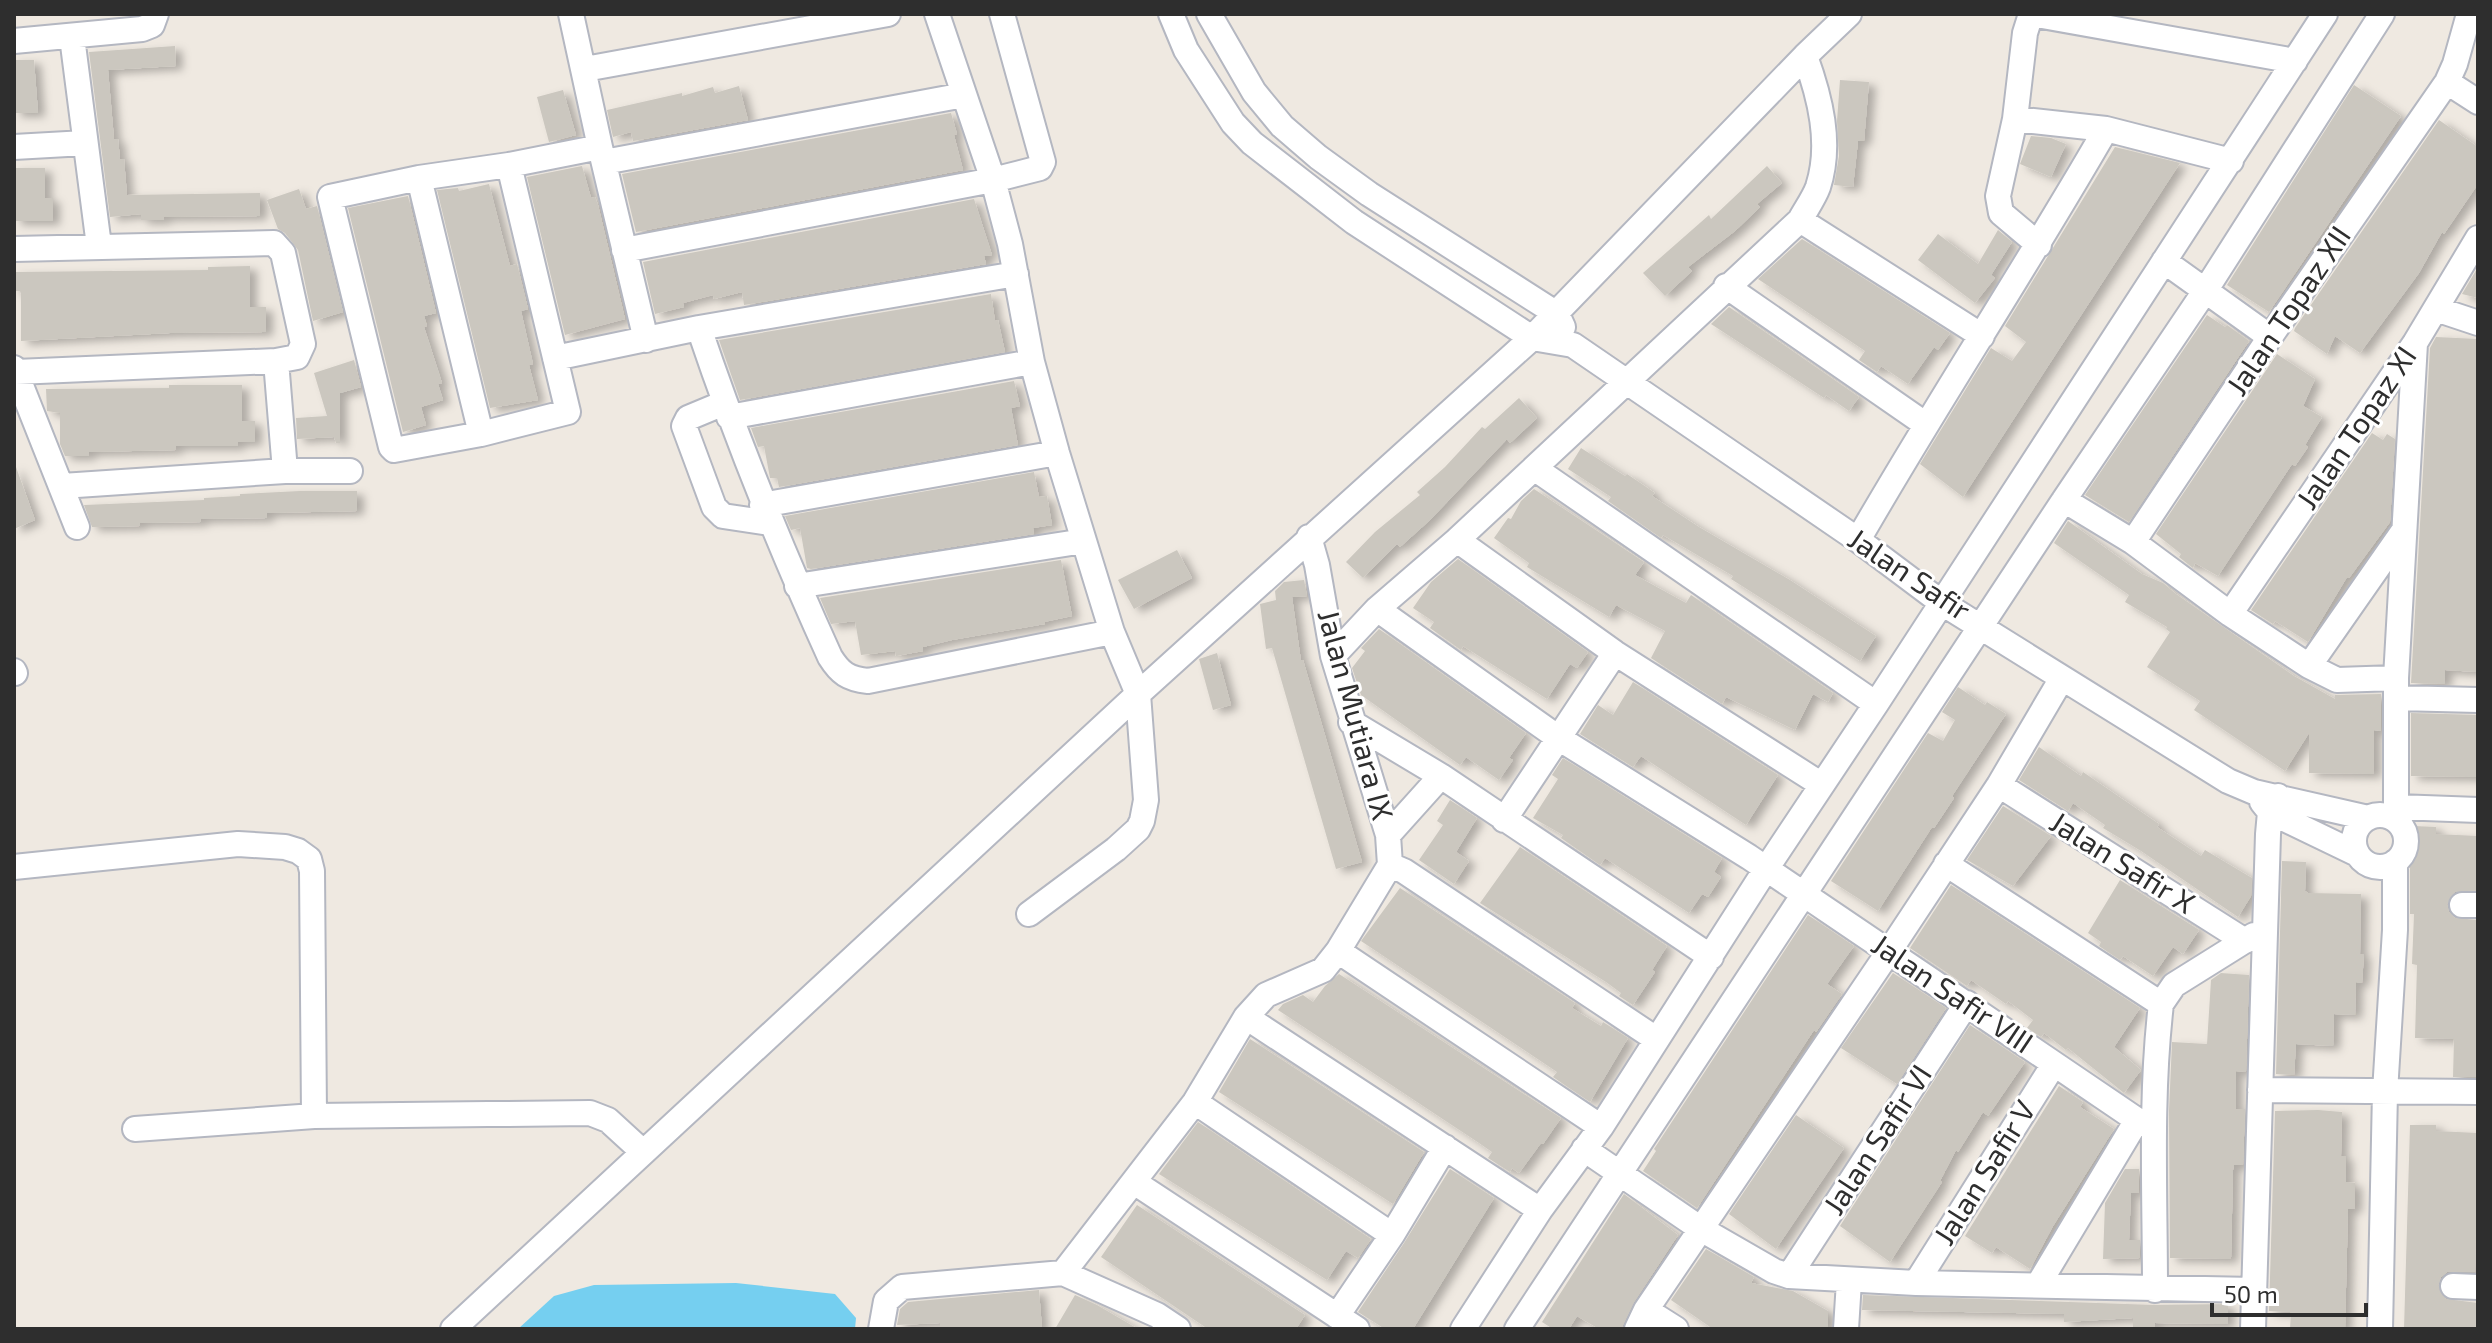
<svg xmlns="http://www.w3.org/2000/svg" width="2492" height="1343" viewBox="0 0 2492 1343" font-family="'Exo 2',sans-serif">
<defs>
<filter id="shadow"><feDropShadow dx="7" dy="4" stdDeviation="4" flood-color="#0004"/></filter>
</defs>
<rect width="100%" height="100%" fill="#efe9e1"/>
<path fill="#75cff0" d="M736,1283L835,1294L856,1318L855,1329H518L554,1296L594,1285Z"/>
<path fill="#cbc7bf" filter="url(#shadow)" d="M175,46L176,66L108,70L114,139H118L120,159H124L127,195L260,193V216L164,217V220H141V214L110,217L89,52Z
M14,60H34L38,113H14Z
M1840,80L1869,82L1864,141H1858L1853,187L1834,185L1839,156L1837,121Z
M2354,85L2401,116L2269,312L2227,285Z
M739,86L748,120L633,141L631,132L613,137L607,110L682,93V96L713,87L715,93Z
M563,90L576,135L549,142L537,97Z
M951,113L957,134L954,135L963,170L636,232L622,174Z
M2439,120L2478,147V184L2444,234L2442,232L2419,273L2360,353L2335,336L2327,354L2294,331L2295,328Z
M2031,136L2051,138L2066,144L2051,177L2020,164Z
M2115,147L2180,163L1963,497L1920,464L1991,348L2012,361L2026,342L2005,326Z
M582,166L591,198L595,197L598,205L625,319L565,335L527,177Z
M1767,166L1782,183L1757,204L1760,207L1735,231L1688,267L1692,271L1665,296L1643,273L1709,215L1711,219Z
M14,168H45V198H53V221H14Z
M489,184L510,266L517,264L528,309L521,311L533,364L529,365L538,400L490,408L437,190L458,188L459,191Z
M299,189L306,209L317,206L343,312L313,321L298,250L285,233L278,229L267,200Z
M408,196L436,313L424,316L427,326L424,327L442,383L438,384L443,400L421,407L426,425L403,432L348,208Z
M974,199L992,255L984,256L986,264L744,305L742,292L714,299L713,295L683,303L684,307L655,314L643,262Z
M1998,230L2012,242L1991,275L1995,278L1975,303L1918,260L1938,234L1978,264Z
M1802,239L1950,333L1938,350L1934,347L1908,384L1881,366L1877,372L1859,360L1865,351L1758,279Z
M250,266V307H266V332L170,333L21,341V294L20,291H14V272L208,270V267Z
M2478,267V298L2462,294Z
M991,294L995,321L998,320L1005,352L740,400L719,340Z
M1729,307L1859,397L1849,411L1826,395L1824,398L1711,324Z
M2207,315L2225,327L2227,325L2249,341L2129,522L2085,495Z
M2436,337L2478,339V672L2445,670V684L2411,683L2430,348Z
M2277,354L2315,379L2303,406L2322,417L2305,445L2308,447L2295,466L2292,464L2218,576L2195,563L2193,568L2179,557L2181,554L2156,534Z
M354,360L361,387L340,393V443H336L334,437L297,439L296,418L327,416L314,373Z
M1014,381L1020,406L1011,408L1018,445L779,487L777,478H770L764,446L758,447L751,428Z
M169,385H242V421H255V442H238V446H176V450L89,452V456H65L60,444V413L47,411L46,389L169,388Z
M1519,398L1537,418L1510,443L1507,439L1430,520L1400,547L1397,544L1363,578L1346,562L1375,532L1420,495L1417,492L1445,467L1482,427L1485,429Z
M2372,433L2383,440L2387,434L2395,439L2390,522L2349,578L2347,577L2308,642L2275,621L2273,624L2251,610Z
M1581,448L1625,476L1627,474L1655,493L1652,496L1699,527L1790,580L1876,636L1860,661L1731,579L1733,576L1663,535L1661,538L1608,501L1611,497L1568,469Z
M14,467H16L35,520L14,529Z
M1034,472L1039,497L1047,496L1052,525L1033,528L1034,534L811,569L807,568L800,528L791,530L785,516Z
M1534,489L1644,562L1635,575L1686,603L1691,595L1833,693L1828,702L1813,694L1795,730L1726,697L1722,704L1651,658L1665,631L1616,605L1609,617L1527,567L1529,563L1494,538L1508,518L1511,519L1521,501Z
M300,491H357V511L267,513V518L201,519V522L140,523V526L92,527L84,505L204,500V498L240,496V494Z
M2068,521L2142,574L2163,583L2176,594L2294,676L2335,699V695L2381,694V731L2374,730V774L2309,773V733L2285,771L2194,710L2200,701L2147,667L2170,632L2166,629L2167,627L2125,602L2129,595L2054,543Z
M1177,550L1192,578L1134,609L1118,580Z
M1458,559L1588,652L1577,668L1570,664L1547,699L1463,646L1461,650L1430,628L1434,622L1413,608L1431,582Z
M1061,560L1072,616L1044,622L1045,624L952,640L923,647V651L896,656L895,651L861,655L855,621L831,624L820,598Z
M1304,580L1307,596L1292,597L1301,661L1303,660L1362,862L1336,869L1272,648L1266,649L1260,604L1276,600L1275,591L1284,582Z
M1379,629L1526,733L1509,758L1513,760L1499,780L1466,757L1460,765L1361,695L1352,668L1365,651L1361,648Z
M1217,653L1231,705L1213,710L1199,659Z
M1633,682L1778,775L1746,825L1641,756L1633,767L1580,734L1598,705L1613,715Z
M1958,687L1985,705L1987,702L2006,714L1952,796L1954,798L1934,828L1932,827L1878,911L1831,881L1928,733L1943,741L1955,720L1942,712Z
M2411,713L2478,715V777L2411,776Z
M2039,747L2081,776L2083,772L2159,824L2157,827L2201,856L2205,850L2252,878L2251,896L2238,917L2141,851L2103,828L2105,825L2073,803L2068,811L2019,780Z
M1563,758L1722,858L1714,872L1721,877L1708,897L1702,894L1689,913L1605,858L1600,865L1561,838L1563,835L1533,818L1558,779L1552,775Z
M1450,800L1477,818L1456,852L1469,861L1454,884L1419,860L1443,825L1437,821Z
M2003,806L2051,836L2013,886L1967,860Z
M2414,826L2436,827V834L2478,836V890L2455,892L2447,904L2449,912L2455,918L2478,920V1077H2453L2454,1039L2415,1038L2417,965L2412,964L2414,914H2410V862L2412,863Z
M1520,847L1667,946L1652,970L1655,972L1633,1005L1619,996L1621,993L1606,982L1480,903Z
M2282,861L2306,862L2305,891L2308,893L2361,894L2360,954H2364L2362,983L2356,982L2355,1015L2334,1014L2333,1046L2296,1044L2294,1075L2276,1074Z
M2120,880L2199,930L2183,954L2173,947L2153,976L2123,956L2120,960L2099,946L2101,942L2088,933Z
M1951,885L2140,1008L2114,1047L2141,1070L2124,1093L2068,1048L2066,1050L2044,1033L2041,1037L2027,1028L2033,1020L2008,1001L2006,1004L1971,980L1967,986L1910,948Z
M1400,888L1575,1003L1572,1008L1601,1026L1603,1022L1628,1038L1590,1102L1553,1077L1557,1072L1361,941Z
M1808,915L1854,946L1827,984L1842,994L1816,1032L1814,1030L1697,1208L1643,1171L1656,1151L1654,1149Z
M1893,973L1946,1008L1897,1084L1841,1048Z
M2221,973L2249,975L2246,1072L2236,1071V1109H2245L2243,1165H2234L2233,1170L2231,1259L2170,1258L2169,1111L2172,1042L2207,1044L2211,980Z
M1339,974L1561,1118L1543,1144L1541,1143L1519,1173L1512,1168L1510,1172L1488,1158L1492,1152L1479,1143L1278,1010L1283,1004L1303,995L1313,1002L1325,986Z
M1970,1025L2025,1062L1988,1116L1983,1112L1958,1152L1956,1150L1940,1181L1942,1182L1890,1262L1840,1226Z
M1250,1039L1424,1152L1393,1204L1219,1092Z
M2059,1086L2083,1102L2080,1107L2114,1129L2053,1226L2030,1269L1996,1247L1992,1253L1965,1236Z
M2318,1110L2342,1112L2341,1156H2346V1182L2355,1183V1209H2348L2345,1329H2290L2291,1312L2269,1311L2275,1111Z
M1796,1115L1844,1148L1776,1249L1729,1214Z
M1198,1122L1371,1239L1358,1258L1346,1251L1327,1280L1159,1174Z
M2410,1125H2436V1131L2478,1133L2475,1272H2447L2441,1277L2438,1286L2446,1299L2478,1303V1329H2404Z
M1450,1169L1494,1198L1413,1329H1385L1358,1312L1404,1243Z
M2125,1169H2139V1193H2131L2129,1240H2140V1258L2103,1259L2105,1203Z
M1624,1194L1678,1235L1634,1302L1621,1329H1599L1577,1316L1569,1329H1553L1542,1322Z
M1137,1205L1305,1315L1296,1329H1208L1101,1257Z
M1706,1249L1754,1277L1751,1283L1793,1291L1828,1311V1329H1713L1671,1300Z
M1039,1290L1042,1329H940V1323L897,1325L900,1309L908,1302Z
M1075,1295L1097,1305L1138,1329H1055Z
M1863,1295L2154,1305L2228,1304V1324L2155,1323V1328L2133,1327V1318L2064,1322V1314L1862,1310Z"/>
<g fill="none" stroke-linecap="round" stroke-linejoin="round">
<defs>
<path id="minor" d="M571,14L600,147L646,340
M937,14L993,180L1010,244L1032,362L1057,453L1112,632L1138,694L1146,800L1142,821L1138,829L1116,849L1029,914
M1171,14L1186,50L1233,123L1252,143L1354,222L1532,338L1573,345L1858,540L1942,603L2228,781L2254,792L2368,818
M1209,14L1254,92L1282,126L1318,157L1369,194L1557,314L1563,327
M72,37L99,246
M14,41L142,29L152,25L156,14
M585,69L888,14
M2447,82L2478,102
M2015,119L2106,129L2231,161
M14,147L85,143
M604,162L964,95
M509,165L568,412L481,434L394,450L391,447L330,197L419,178L509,165L600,147
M419,178L481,434
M1800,220L1982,336
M2039,245L2001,213L1998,196L2015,119L2025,33L2031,14L2295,61
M14,249L274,243L283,253L303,344L297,357L276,361L16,372
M624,250L993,180L1040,168L1043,162L1002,14
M2164,261L2270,337
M1726,286L1925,424
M2436,309L2478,323
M699,328C737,441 781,549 830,657C840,673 848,679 868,681L1112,632
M555,358L699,328L1016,274
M276,361L285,471
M14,368L77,527
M724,403L688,418L684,426L714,507L723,516L770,523
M729,417L1032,362
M1534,468L1876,704
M62,486L285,471H350
M2064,500L2133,542L2230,614L2309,666L2337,680L2396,678
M762,505L1057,453
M1309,537L1317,565L1333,656L1388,835L1390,865
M1457,540L1615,653L1822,785
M1858,540C1938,401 2026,268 2106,129
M2133,542L2270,337L2447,82L2455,64L2469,14
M797,586L1084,541
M1377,609L1560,739L1749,857L2137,1120
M2230,614L2415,343L2478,238
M1333,656L1377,609L1457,540L1800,220C1806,209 1814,198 1818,187C1832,144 1820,97 1805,56
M2309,666L2404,530
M14,671L15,673
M2397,698L2478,700
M1351,722L1441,776L1711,957
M1999,785L2245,941
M2262,802L2270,812L2357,854
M2397,807L2478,810
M2354 841a26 26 0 1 1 52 0a26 26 0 1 1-52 0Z
M1504,820L1615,653
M2396,820V678L2415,343
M1388,835L1441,776
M1946,864L2161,1004C2150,1098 2155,1194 2155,1290
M1390,865L1404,871L1656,1039
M14,867L238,844L285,847L298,851L309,859L312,871L314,1116L590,1113L608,1120L643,1152
M2462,905H2478
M1338,951L1601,1127
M2161,1004L2174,985L2254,935
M1246,1017L1540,1210
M2260,1090L2478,1092
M1195,1102L1392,1235
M135,1129L314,1116
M1584,1149L1701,1229L1774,1271L1789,1276L1916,1283L2254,1290
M1134,1182L1357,1329
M1063,1273L1157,1315L1178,1329
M1789,1276L1967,1003
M1916,1283L2054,1064
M2038,1285L2137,1120
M2453,1286L2478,1287
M1646,1310L1676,1329
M1337,1316L1392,1235L1445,1147
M453,1329L1138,694L1532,338L1805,56L1849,14
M881,1329L886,1301L902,1287L1063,1273L1195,1102L1246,1017L1266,995L1323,970L1338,951L1390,865
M1463,1329L1540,1210L1601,1127L1766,869L1876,704L2325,14
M1517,1329L2064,500L2205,291L2382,14
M1637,1329L1646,1310L1890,950L1999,785L2062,678
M1846,1329L1849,1281
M2253,1329L2268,834L2270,812L2278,796
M2380,1329L2385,1092L2395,930V862"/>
</defs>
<use href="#minor" stroke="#b4b7c1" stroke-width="28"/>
<use href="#minor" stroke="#fff" stroke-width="24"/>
</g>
<g text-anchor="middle" stroke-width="6" stroke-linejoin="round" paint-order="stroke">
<g font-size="30" fill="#2e2e2e" stroke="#fff">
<text transform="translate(2289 311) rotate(-56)" y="10">Jalan Topaz XII</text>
<text transform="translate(2357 428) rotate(-56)" y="10">Jalan Topaz XI</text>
<text transform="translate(1909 575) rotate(34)" y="10">Jalan Safir</text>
<text transform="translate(1355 715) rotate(75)" y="10">Jalan Mutiara IX</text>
<text transform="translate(2122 863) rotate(32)" y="10">Jalan Safir X</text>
<text transform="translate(1952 994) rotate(34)" y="10">Jalan Safir VIII</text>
<text transform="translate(1878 1140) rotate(-57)" y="10">Jalan Safir VI</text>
<text transform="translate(1985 1173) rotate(-58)" y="10">Jalan Safir V</text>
</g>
</g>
<rect width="2492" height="1343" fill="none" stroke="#2e2e2e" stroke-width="32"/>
<path d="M2212 1303v12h154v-12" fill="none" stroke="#2e2e2e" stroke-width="4"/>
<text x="2224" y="1303" font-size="24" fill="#2e2e2e" stroke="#ffffff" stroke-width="6" paint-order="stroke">50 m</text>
</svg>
